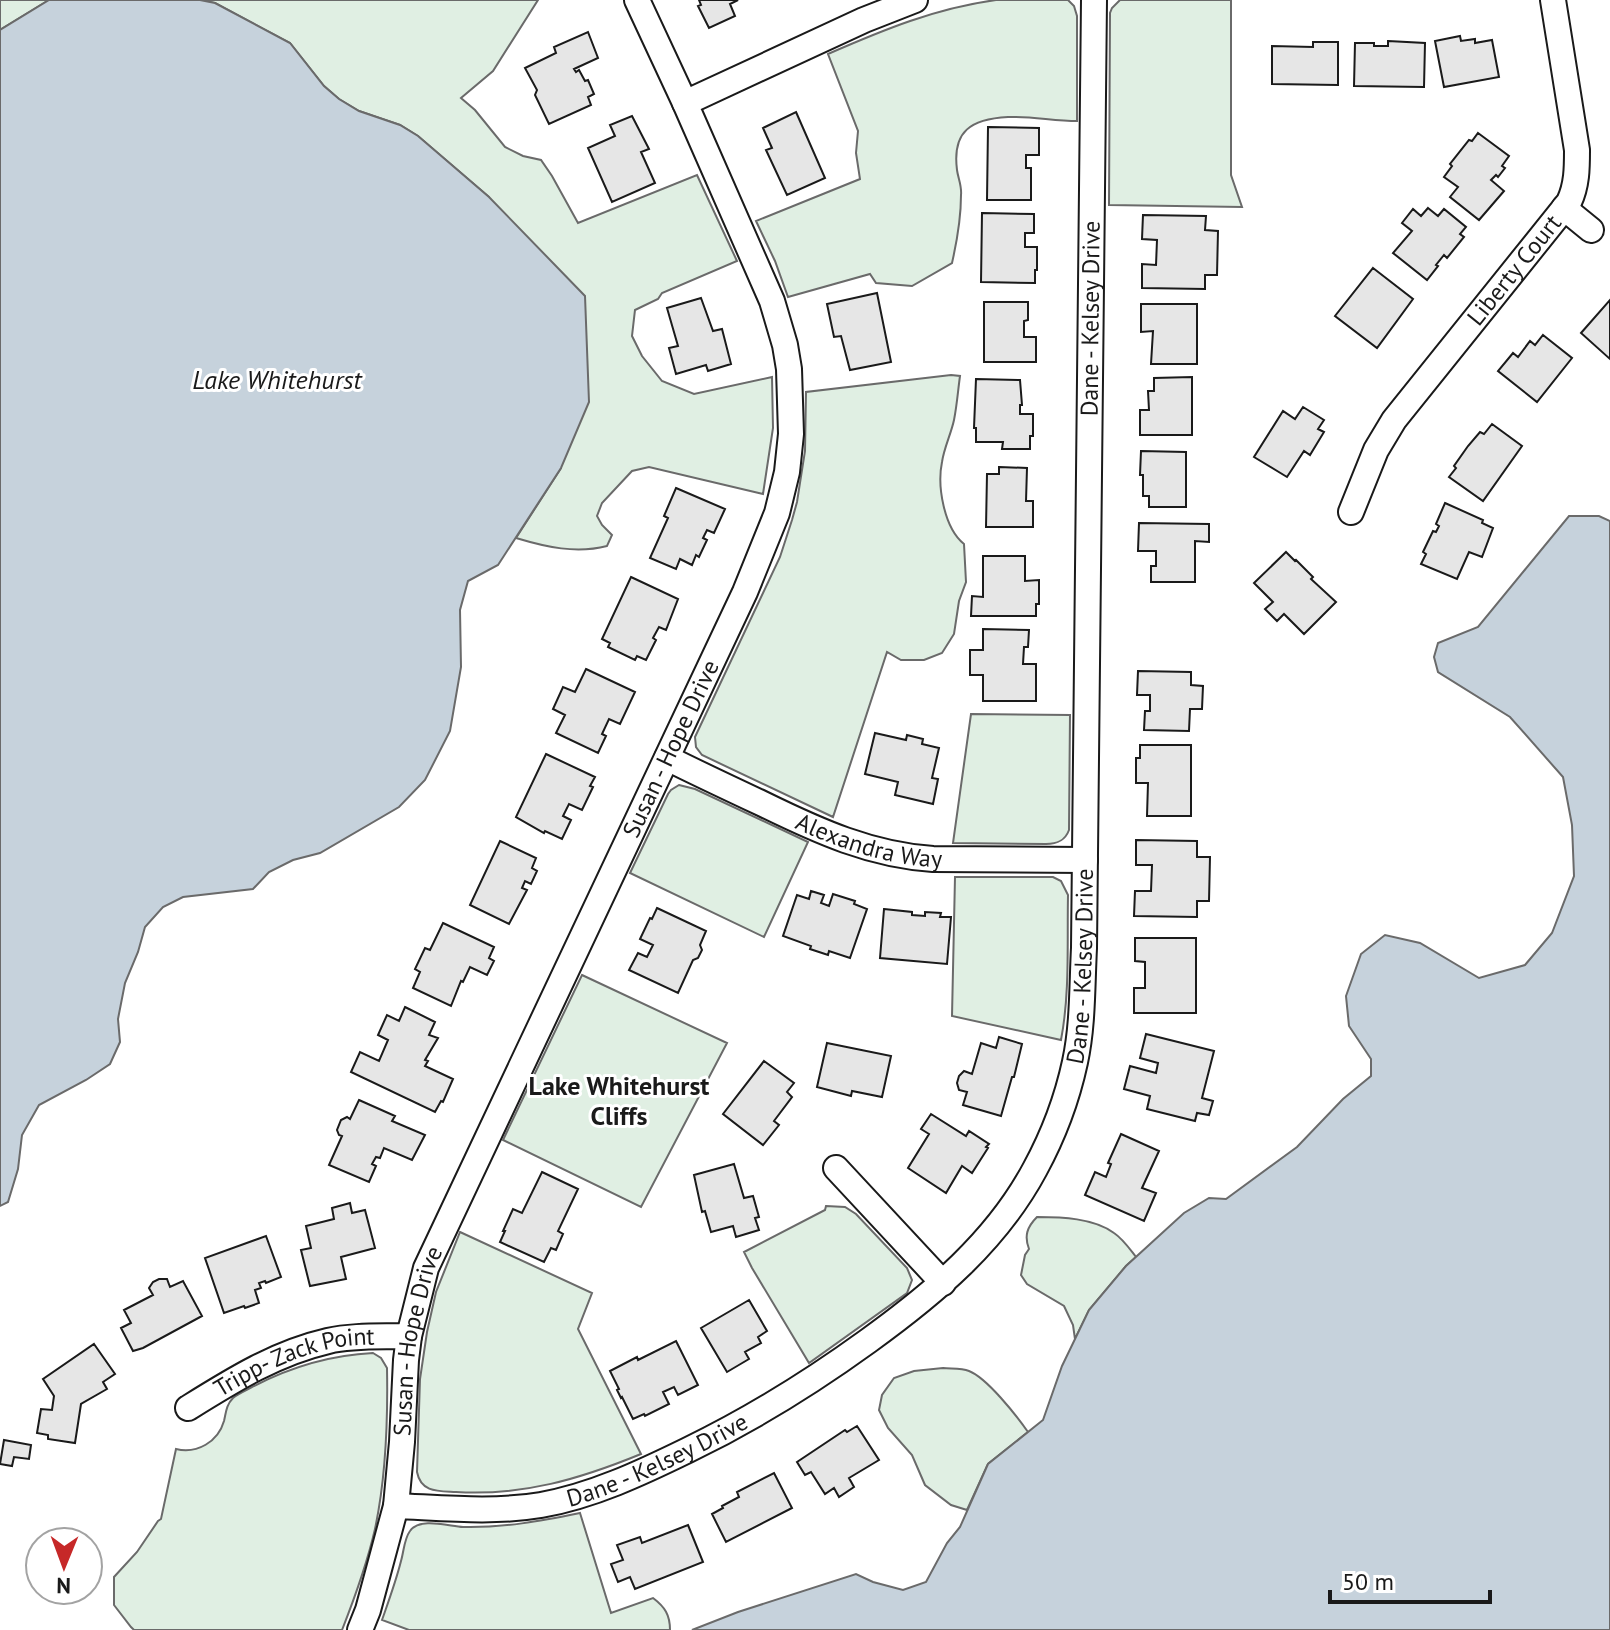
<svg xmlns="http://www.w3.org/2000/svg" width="1610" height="1630" viewBox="0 0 1610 1630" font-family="'PT Sans',sans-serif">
<rect width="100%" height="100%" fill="#fff"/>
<path fill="#e0efe3" stroke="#6a6a6a" stroke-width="2" d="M0,0H49L0,30Z
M200,0H538L493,71L461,98L475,110L505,147L523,156L541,160L552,176L578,223L697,175L737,261L662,293L658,299L635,310L632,336L642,356L662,381L694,394L772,377L773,428L763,494L649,467L632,471L602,503L597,516L602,525L612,535L607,546C576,554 546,547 516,538L561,468L489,197L418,136L400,125L359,111L339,99L324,86L290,43L215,3Z
M996,0H1068L1074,6L1077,16V121C1054,121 1031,116 1008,117C971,119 952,131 957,170C958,178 962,186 961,195C961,217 957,241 952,263L912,286L876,283L870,274L788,297L775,261L756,221L860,179L856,153L858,131L828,54C883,30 936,8 996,0Z
M1120,0H1231V175L1242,207L1109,205L1110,13L1112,8Z
M951,375L960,376C958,390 957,405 954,420C951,434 944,448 942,462C937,486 944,528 964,544L966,582L959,601L954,634L942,653L924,660H901L887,652L833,817L702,755L696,747L695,737L780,557L792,520L797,502L805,451L806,392Z
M971,714L1070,715L1069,830C1065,841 1057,844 1046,844L953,843Z
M679,785L695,789L808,842L764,937L630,873L668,794L671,790Z
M955,877H1053L1061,881L1068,895C1067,943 1070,993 1061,1040L952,1016Z
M582,975L727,1043L641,1207L503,1140Z
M826,1206L845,1207L856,1214L907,1268L912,1280L907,1293L809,1363L752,1268L744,1252L825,1210Z
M1037,1217C1061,1217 1094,1218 1114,1233C1123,1239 1129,1248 1136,1257L1126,1266L1089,1310L1075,1339L1073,1325L1064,1306L1027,1284L1021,1275L1025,1255L1029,1249C1024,1236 1027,1227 1037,1217Z
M460,1232L592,1293L578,1329L641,1454C580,1479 523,1496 456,1492C439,1491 421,1493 417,1472L420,1379L427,1332L436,1292Z
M373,1353L381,1358L387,1368C388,1421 386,1477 375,1529C367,1564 355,1597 342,1630H134L131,1627L114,1605V1577L137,1552L158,1521L161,1519L176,1449C197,1454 218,1442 224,1421C226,1413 226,1405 233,1398C239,1393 247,1390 254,1386C291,1367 332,1355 373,1353Z
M943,1368C950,1369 961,1368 969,1371C987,1378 1016,1415 1028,1432L988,1464L967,1510L951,1505L925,1485L912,1455L888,1428L879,1410L882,1395L894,1378L914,1371Z
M580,1513L611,1613L653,1598C665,1607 670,1615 670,1630H409L382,1620C389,1600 396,1581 401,1561C404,1551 404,1539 410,1531C420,1517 448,1526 463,1527C503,1528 541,1521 580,1513Z"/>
<path fill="#c6d2dc" stroke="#6a6a6a" stroke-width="2" d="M49,0H200L215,3L290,43L324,86L339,99L359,111L400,125L418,136L489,197L585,296L589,402L561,468L498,565L468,581L460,610L461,667L450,731L425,780L399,807L320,853L293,860L269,872L253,889L183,897L163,907L145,927L138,952L125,983L118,1019L120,1042L110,1064L86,1080L39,1105L22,1135L18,1169L8,1202L0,1206V30Z
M1569,516H1599L1610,521V1630H692L738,1612L856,1574L873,1582L903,1590L926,1582L947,1543L960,1527L988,1464L1043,1420L1062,1366L1089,1310L1126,1266L1184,1213L1209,1198L1226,1199L1297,1147L1343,1099L1371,1076V1059L1349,1026L1346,996L1361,954L1385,935L1420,943L1479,978L1525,965L1552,933L1574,876L1572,825L1563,777L1510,717L1438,672L1434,657L1438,643L1478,627Z"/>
<path fill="#e6e6e6" stroke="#1a1a1a" stroke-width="2" d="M699,0H738L730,4L735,16L709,28L698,6L701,5Z
M588,32L598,58L574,69L576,72L579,70L585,81L588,80L594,94L588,97L591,105L549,124L535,95L537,90L525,68L556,53L554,47Z
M1460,36L1461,41L1475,39V43L1492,40L1499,77L1444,87L1435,41Z
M1388,41L1425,43L1424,87L1354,86L1355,43H1374V46H1388Z
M1313,42H1338V85L1272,84V46L1313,47Z
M796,112L825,178L787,195L766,150L772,148L763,128Z
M632,116L649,149L641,152L655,183L612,202L588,148L615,136L610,125Z
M988,127L1039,128V155H1026V168H1031V200H987Z
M1478,133L1509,156L1502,166L1505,168L1498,177L1496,175L1491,180L1504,191L1479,220L1450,197L1458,187L1444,177L1452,166L1450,164L1469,140L1472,141Z
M1428,208L1438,216L1444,209L1466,227L1460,234L1464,237L1447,258L1444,255L1436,265L1438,266L1427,280L1393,253L1412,231L1402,223L1413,209L1421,216Z
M982,213L1034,214V233H1025V247H1037V270H1035V283L981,282Z
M1143,215L1206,216L1205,230L1218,231L1217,275H1205V289L1142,288V264L1156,265L1157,240L1142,239Z
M1373,268L1413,299L1377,348L1335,316Z
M877,293L891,362L850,370L841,336L834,337L827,304Z
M701,298L713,331L722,329L731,364L708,371L706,365L676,374L669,348L678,346L667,308Z
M1610,300V359L1581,333Z
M984,302H1028V320L1024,321V337H1036V362H984Z
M1141,304H1197V364H1151L1153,331L1141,332Z
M1543,335L1572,358L1537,402L1498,371L1513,353L1518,357L1530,341L1535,345Z
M1192,377V435H1140V410H1149L1148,391H1154V378Z
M976,379L1020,380L1022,405H1020V414H1033V436H1030V449H1002L1003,442H976V428H974Z
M1303,407L1324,420L1318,429L1324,432L1310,455L1304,451L1287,477L1254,457L1283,411L1295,419Z
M1492,424L1522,446L1483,501L1449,477L1456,468L1454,466L1468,446L1480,432L1484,434Z
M1141,451L1186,452V507H1149V496H1143V475H1140Z
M999,467L1027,468L1026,501H1033V527H986L987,474H999Z
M676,488L725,509L714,533L707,530L703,538L707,540L699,557L696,555L692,565L680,559L676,569L650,558L668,518L664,516Z
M1445,503L1483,520L1482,523L1493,528L1482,557L1469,552L1457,579L1421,564L1426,554L1423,552L1433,531L1436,532L1439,526L1436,524Z
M1139,523L1209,524V542L1195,541V582H1151V566H1156V551H1138Z
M1286,552L1295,561L1296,560L1313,577L1311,579L1336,602L1304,634L1284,614L1277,621L1265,609L1273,602L1254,583Z
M983,556H1025V581L1039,580V604H1036V616H971L972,596L983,597Z
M631,577L678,599L666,630L659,627L653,638L656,640L646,660L637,656L635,660L608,647L610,643L602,639Z
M983,629L1029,630L1028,647H1024L1023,664H1036V701H983V675H970V650H983Z
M586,669L635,692L620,724L609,719L602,734L606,736L598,753L556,733L565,715L553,709L563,687L575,692Z
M1138,671L1191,672V685L1203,686L1202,709H1190L1189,731L1144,730L1145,711H1150V695H1137Z
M875,733L906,740L907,735L923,739L922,744L939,748L932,778L938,779L933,804L895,795L898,782L865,774Z
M1140,745H1191V816H1147L1148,783H1136V758H1140Z
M546,754L595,777L590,786L593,787L582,810L569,804L563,816L571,820L562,839L545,831L544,833L516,817Z
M1136,840L1197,841V857H1210L1209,901H1197V917L1134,916L1135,891H1151L1152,865H1136Z
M500,841L536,858L532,868L537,871L531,884L525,881L522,888L527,890L509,924L470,905Z
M811,891L824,895L821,903L829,906L833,894L855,901L854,904L867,909L850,958L829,951L828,955L810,949L811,946L783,936L797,895L809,899Z
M657,908L706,931L700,945L702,950L698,958L693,960L678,993L629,970L638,953L647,957L653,945L640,939L650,918L652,919Z
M884,909L912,912V915L925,916V912L941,913L940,917H951L947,964L880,958Z
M443,923L494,947L489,958L494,961L487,975L470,967L463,982L461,981L451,1006L413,988L420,972L415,969L425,948L430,950Z
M1135,938H1196V1013H1134V988H1145V962L1135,961Z
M405,1007L435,1022L429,1035L438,1038L425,1060L428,1061L425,1066L453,1079L443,1102L441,1101L435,1112L351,1072L360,1052L379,1061L388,1040L378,1035L387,1015L399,1021Z
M1146,1034L1214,1051L1202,1098L1213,1101L1209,1115L1197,1113L1195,1121L1147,1109L1150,1096L1124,1089L1130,1066L1156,1073L1158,1063L1140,1058Z
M999,1037L1022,1044L1014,1077H1012L1001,1116L963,1105L967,1092L959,1090L957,1083L959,1076L964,1071L972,1074L981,1043L996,1048Z
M827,1043L891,1056L882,1097L852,1091L851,1096L817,1087Z
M764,1061L794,1083L787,1092L792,1097L774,1121L779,1125L763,1145L723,1114Z
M359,1100L395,1116L392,1121L425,1135L412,1160L384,1148L380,1158L376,1157L372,1164L376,1166L369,1182L329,1165L342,1136L339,1135L337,1130L341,1120L347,1117L350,1119Z
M931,1114L966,1136L969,1131L989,1144L986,1147L988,1148L972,1173L962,1166L946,1193L908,1168L929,1134L921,1129Z
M1121,1134L1159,1151L1142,1188L1156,1193L1144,1221L1085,1195L1095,1172L1106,1177L1111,1164L1108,1163Z
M734,1164L744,1198L753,1196L759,1217L755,1218L759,1230L736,1237L733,1226L711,1232L705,1211L702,1212L694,1175Z
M542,1172L578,1189L558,1231L563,1234L556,1250L551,1248L544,1262L500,1242L505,1231H503L513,1209L522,1213Z
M350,1203L352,1213L365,1210L375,1248L341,1257L346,1279L310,1286L301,1250L311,1248L306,1226L334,1219L332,1208Z
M266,1236L281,1277L266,1283L265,1281L259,1283L261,1288L255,1290L259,1303L245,1308L244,1306L224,1313L205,1258Z
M159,1279H167L170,1287L183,1281L202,1316L143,1348L133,1351L121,1328L131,1323L124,1310L153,1295L149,1288L153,1282Z
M749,1300L767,1331L758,1337L761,1343L745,1352L749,1359L727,1372L701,1328Z
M676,1341L698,1385L678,1395L674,1387L663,1392L669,1404L645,1416L644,1414L633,1419L622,1397L621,1398L617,1390L619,1389L610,1371L637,1357L638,1360Z
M94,1344L115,1374L103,1382L107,1389L81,1404L75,1443L48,1439V1435L37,1433L41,1409L52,1410L54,1396L43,1379Z
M857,1426L879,1460L849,1478L854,1487L839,1497L834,1488L825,1494L811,1472L805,1475L797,1462L845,1430L847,1432Z
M4,1440L31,1445L29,1459L14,1457L12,1466L0,1464Z
M774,1473L792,1508L726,1542L712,1514L723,1508L722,1506L739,1497L737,1492Z
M688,1525L703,1562L635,1589L630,1577L618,1582L611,1564L623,1560L617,1545L640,1537L642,1543Z"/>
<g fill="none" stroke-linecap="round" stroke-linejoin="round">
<defs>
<g id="minor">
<path d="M637,0L685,103"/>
<path d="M1564,208L1591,230"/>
<path id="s1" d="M1351,512L1376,450L1394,420L1569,202C1577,185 1577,168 1577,150L1553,0"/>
<path id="s2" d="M667,758C699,774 731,789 763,804C818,831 871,855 933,859L1085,860"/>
<path d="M836,1168L943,1283"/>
<path id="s3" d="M188,1408C233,1380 276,1353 328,1341C354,1335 382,1337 409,1336"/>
<path id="s4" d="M396,1506C444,1508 494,1513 541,1505C592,1496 641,1473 688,1450C752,1419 810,1383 868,1341C933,1294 996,1242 1035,1169C1053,1136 1067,1099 1075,1062C1083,1025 1082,986 1084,948L1094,0"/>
<path id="s5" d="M360,1630L368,1610L396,1506L402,1442L406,1360L409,1336L426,1268L745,592L777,513L787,472L791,434L789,369L785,345L772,301L685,103L864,20L915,0"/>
</g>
</defs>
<use href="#minor" stroke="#1a1a1a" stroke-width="28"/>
<use href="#minor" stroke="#fff" stroke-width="24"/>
</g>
<g text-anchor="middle" stroke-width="6" stroke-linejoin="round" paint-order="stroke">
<g font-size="24" fill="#1a1a1a" stroke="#fff">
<text dy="8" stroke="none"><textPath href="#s1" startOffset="294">Liberty Court</textPath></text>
<text dy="8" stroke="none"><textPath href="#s4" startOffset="1614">Dane - Kelsey Drive</textPath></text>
<text dy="8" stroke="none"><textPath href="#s5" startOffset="944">Susan - Hope Drive</textPath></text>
<text dy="8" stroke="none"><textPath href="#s2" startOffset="220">Alexandra Way</textPath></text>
<text dy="8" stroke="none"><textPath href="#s4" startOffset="966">Dane - Kelsey Drive</textPath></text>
<text dy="8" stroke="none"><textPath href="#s5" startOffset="296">Susan - Hope Drive</textPath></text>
<text dy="8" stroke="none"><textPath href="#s3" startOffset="118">Tripp- Zack Point</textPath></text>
<text dy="8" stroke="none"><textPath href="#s4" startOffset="270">Dane - Kelsey Drive</textPath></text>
</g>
<g font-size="26" font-style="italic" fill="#1a1a1a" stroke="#fff">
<text x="277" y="389">Lake Whitehurst</text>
</g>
<g font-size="26" font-weight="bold" fill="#1a1a1a" stroke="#fff">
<text x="619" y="1095">Lake Whitehurst<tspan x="619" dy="30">Cliffs</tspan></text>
</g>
</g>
<g transform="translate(64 1566) rotate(181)"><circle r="38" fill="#ffffff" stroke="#a3a3a3" stroke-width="2"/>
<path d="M0-6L14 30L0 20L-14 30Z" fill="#c62828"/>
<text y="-12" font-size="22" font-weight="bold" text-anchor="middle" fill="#1a1a1a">N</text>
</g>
<path d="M1330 1590v12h160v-12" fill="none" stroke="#1a1a1a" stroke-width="4"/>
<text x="1342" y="1590" font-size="24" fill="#1a1a1a" stroke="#ffffff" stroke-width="6" paint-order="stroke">50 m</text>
</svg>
